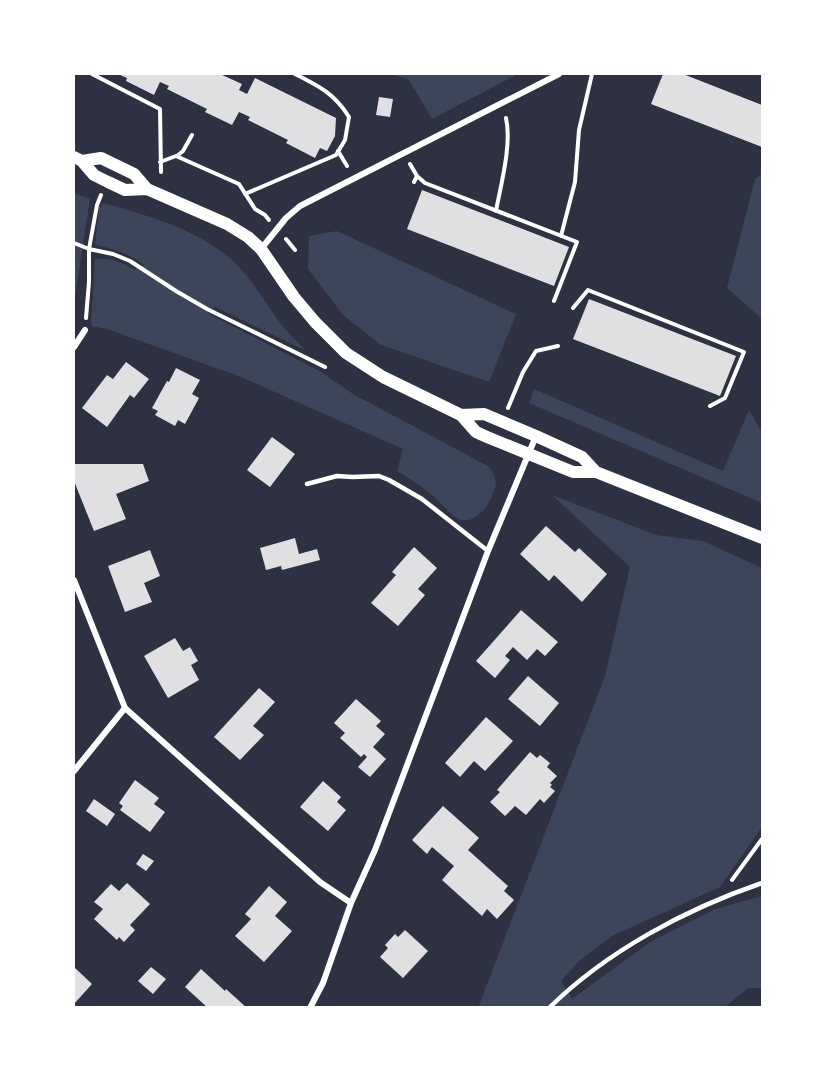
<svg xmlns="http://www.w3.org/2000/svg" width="836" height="1081" viewBox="0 0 836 1081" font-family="Literata,serif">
<rect width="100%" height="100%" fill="#2d3142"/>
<path fill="#3c4559" d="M391,74H518L432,119L409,80Z
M762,174V319L727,288L755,179Z
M74,193L90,199L74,303Z
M103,203C147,215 204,231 237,265C254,282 266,304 281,324C289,334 298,342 306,351L215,307L207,313L321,372L353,394L488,466C499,480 497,485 490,500C486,510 473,523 461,520C452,517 440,502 432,495C421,486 409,478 397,471L403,449L241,377L107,329L91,326L95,259C111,258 120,261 134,270L144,265C129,253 113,249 95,245L99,207Z
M337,231L516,314L489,382L381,345L343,315L308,269L309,236Z
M534,389L723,471L749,410L762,433V503L529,403Z
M552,495L656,535L703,541L762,568V827L720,887L612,936L579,961L561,981L572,999L650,942L715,909L762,896V988H748L725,1007L478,1008L605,676L630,567Z"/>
<path fill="#e0e0e3" d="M118,74H220L242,84L239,90L247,94L255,78L336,118L335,136L327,151L320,148L315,158L286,143L288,140L248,120L250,117L239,112L232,125L205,112L207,109L167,89L169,86L160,82L154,95L126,81L127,78Z
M663,74H683L762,105V147L651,104Z
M379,97L393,99L390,117L376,115Z
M422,190L569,247L554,286L407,229Z
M589,299L736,356L720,396L573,339Z
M126,362L149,379L134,398L130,395L107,427L82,408L107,375L113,379Z
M176,368L200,380L192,394L199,398L185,424L178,420L175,426L155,415L158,411L152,408L167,381L169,382Z
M272,437L295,454L270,487L247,470Z
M74,464H143L149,481L116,494L126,519L94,531L74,481Z
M546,526L575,552L579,548L607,574L582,602L554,575L549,581L520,554Z
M295,538L299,554L317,549L320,560L282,570L281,566L266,570L260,548Z
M414,547L437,568L418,589L425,595L398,626L371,603L396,575L392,572Z
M150,550L160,576L144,583L152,602L125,612L108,566Z
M521,610L558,642L545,656L537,649L527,660L513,647L505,656L510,660L495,678L476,661Z
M175,638L183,651L190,647L198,661L191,665L199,680L168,698L144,656Z
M528,676L559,703L540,726L508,699Z
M259,688L275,702L253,726L264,735L240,760L214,737Z
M356,699L381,721L376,726L385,734L373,747L386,759L370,777L358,767L367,757L364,754L361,757L340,738L345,733L334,723Z
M486,717L513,741L485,771L474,761L460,777L445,763Z
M530,752L537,758L540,755L550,763L547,767L557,776L550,783L552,785L550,787L555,791L544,803L540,799L526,815L515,806L505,816L490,802L500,792L497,790Z
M135,780L159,798L154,804L165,812L150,832L120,810L123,806L119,803Z
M323,781L341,797L337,802L346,810L328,831L300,807Z
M94,799L115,814L107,826L86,811Z
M443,806L479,838L468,850L508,886L504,891L514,900L497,919L487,909L482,916L442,880L454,866L432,847L427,854L412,840Z
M143,854L154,861L146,871L136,864Z
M127,883L150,904L130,925L135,930L124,942L119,937L117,940L94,919L103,909L94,902L111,884L119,891Z
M269,886L287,902L275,916L292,931L264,962L235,936L251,919L245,914Z
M405,930L428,951L403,978L380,957L388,948L385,945L395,934L398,937Z
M74,967L92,984L74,1004Z
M151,967L166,979L153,994L138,981Z
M201,969L225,991L226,989L247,1008H208L185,987Z"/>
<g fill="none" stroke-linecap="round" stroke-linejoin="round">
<path stroke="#fff" stroke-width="4" d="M92,74L160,109L161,172
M338,151L347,166
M177,156L183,151L192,135
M160,162L176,156L239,184L255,209L265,215L269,220
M410,164L417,176L425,183L577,242L554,301
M414,182L417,176
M245,194L336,155L345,140L349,117C335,94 319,86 295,74
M496,211C501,184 512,144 506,118
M561,236L575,182L579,130L592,74
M286,239L295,250
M74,243L89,249L113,254L130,261L176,291L207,309L325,367
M573,308L588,290L744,352L725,398L710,406
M86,318L89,282V249L97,205L101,195
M508,408L523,372L536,351L558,346
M732,880L762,839"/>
<path stroke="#fff" stroke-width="4.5" d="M307,484L337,476L352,477L379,476L389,480L422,499L488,551
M549,1008C607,951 686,909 762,883"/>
<path stroke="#fff" stroke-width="6" d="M261,249L286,218L300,206L559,74
M74,347L85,330
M74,580L125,708L320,882L351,903
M74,771L125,708
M310,1008L323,983L351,903L375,850L488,551L536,436"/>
<path stroke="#fff" stroke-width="12" d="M74,157L82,161L94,175L108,182L125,190L147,189L227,224L248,237L261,249L294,297L315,322L346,353L383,377L461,415L476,432L487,437L573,472H596L762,538
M82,161L101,158L134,174L147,189
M461,415L484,414L536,436L582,457L596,472"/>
</g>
<rect width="836" height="1081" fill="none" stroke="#ffffff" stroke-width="150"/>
</svg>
